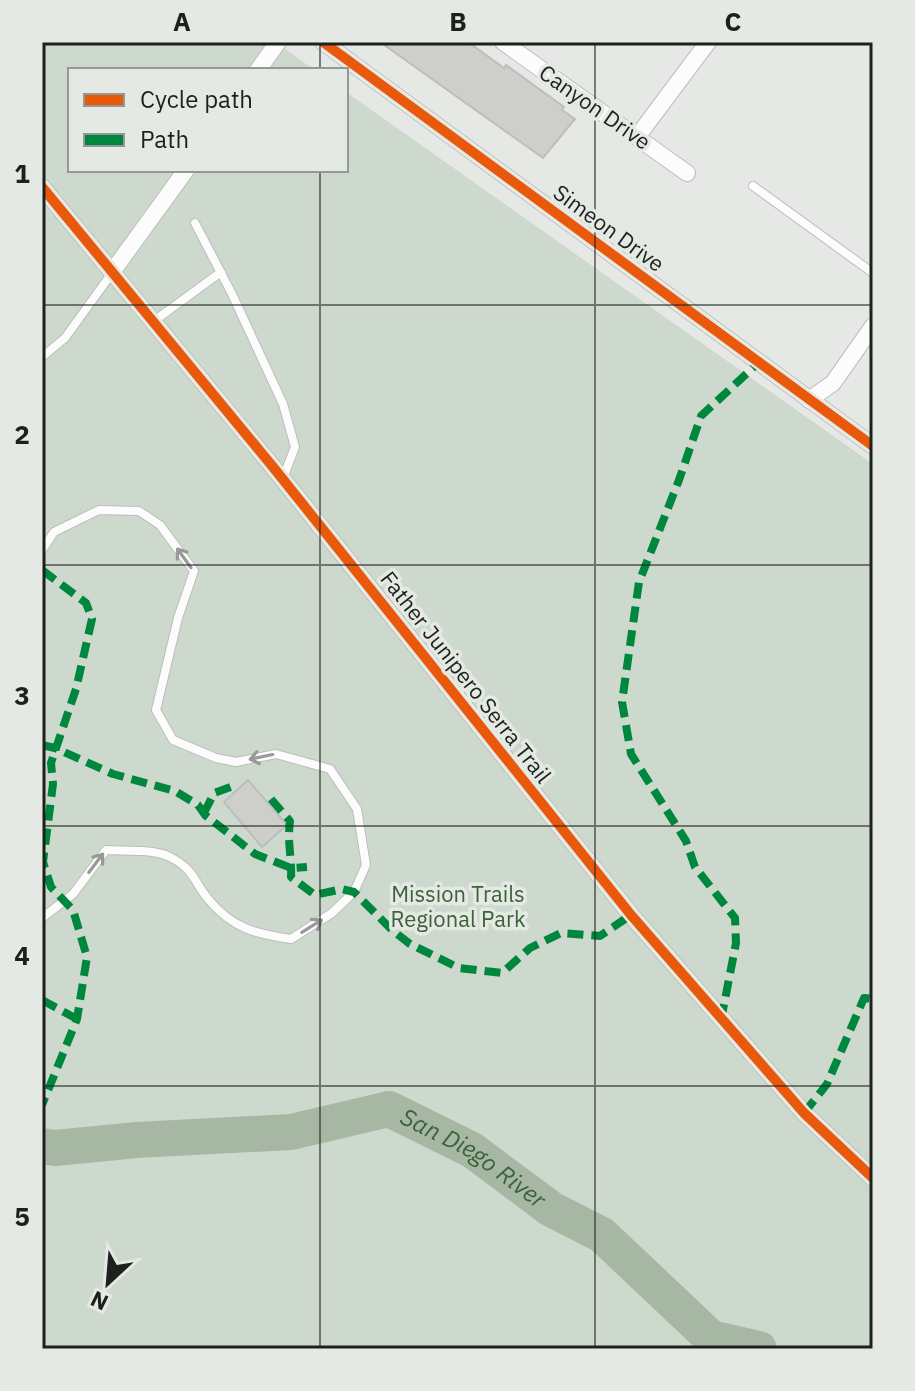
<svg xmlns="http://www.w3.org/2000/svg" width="915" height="1391" viewBox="0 0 915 1391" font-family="'IBM Plex Sans',sans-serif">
<rect width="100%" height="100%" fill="#e6e8e5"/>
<path fill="#ced9cd" d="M42,42H276L314,70H70V170H346V92L873,464V1349H42Z"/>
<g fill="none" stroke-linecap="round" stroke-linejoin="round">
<path stroke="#a6b8a3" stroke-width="36" id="s1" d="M42,1146L55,1148L137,1140L291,1132L389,1109L472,1150L551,1209L602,1235L711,1338L759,1349"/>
</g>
<path fill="#cecfcd" stroke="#bdbebc" stroke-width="2" d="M380,42H468L504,68L506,65L564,107L562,110L575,119L543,158Z
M248,780L287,825L262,847L224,802Z"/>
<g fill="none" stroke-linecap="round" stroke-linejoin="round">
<defs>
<path id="service" d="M753,186L873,273
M195,223L232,294L283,404L295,447L283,478
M154,321L221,272
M42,357L65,338L112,273
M42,550L54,532L99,510L139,511L160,525L194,571L178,618L156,710L173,740L216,758L236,762L276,754L330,769L357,809L366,865L354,892L332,913L291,939C257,934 233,929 209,900C192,880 196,870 168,856C151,849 124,851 106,850L73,894L42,918"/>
<path id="minor" d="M323,42L873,446
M503,42L687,173
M258,70L278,42
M637,137L708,42
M42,187L273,467L631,915L804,1113L873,1178
M112,272L186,170
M809,400L833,383L873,326"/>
</defs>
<use href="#service" stroke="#bbbdbb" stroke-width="10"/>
<use href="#minor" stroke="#bbbdbb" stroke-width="18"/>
<use href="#service" stroke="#fbfcfb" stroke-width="8"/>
<use href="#minor" stroke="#fbfcfb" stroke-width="16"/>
<path stroke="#00873e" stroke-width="8" stroke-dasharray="16 8" stroke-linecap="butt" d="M42,570L86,603L92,619L76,689L51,763L53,784L43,862L51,887L73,910L87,957L77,1019L42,1105
M42,745L55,748L113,774L175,791L198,805L205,815L255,854L291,868L307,867
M271,799L290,821C287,843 292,856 291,877L315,895L342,889L354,892L392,930L410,944L459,968L502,973L530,948L561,933L600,936L631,915
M204,813L214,793L233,786
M42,1000L77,1019
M721,1020L736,943L735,918L695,867L686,841L631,754L622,702L639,582L679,480L701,416L758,363
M804,1113L827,1084L864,998L873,999"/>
<defs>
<path id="cycleway" d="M323,42L873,446
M42,187L273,467L631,915L804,1113L873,1178"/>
</defs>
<use href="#cycleway" stroke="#e5e9e4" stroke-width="15"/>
<use href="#cycleway" stroke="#e8590c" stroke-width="10"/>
</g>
<defs><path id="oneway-shaft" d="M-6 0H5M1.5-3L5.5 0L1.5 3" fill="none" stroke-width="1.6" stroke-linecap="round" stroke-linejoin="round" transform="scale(2)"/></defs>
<g stroke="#989998">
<use href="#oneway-shaft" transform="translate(184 558) rotate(-126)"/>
<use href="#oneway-shaft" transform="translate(261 757) rotate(168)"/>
<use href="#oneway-shaft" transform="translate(96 863) rotate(-53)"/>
<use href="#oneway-shaft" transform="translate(312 926) rotate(-32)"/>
</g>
<path fill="none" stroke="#1e201e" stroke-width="2" stroke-opacity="0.55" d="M320,42V70M595,42V1349M320,170V1349M42,305H873M42,565H873M42,826H873M42,1086H873"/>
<g text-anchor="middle" stroke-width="7" stroke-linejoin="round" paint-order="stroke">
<g font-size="22" fill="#1e201e" stroke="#e5e9e4">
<text transform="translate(595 107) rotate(35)" y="8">Canyon Drive</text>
<text transform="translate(609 228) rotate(36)" y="8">Simeon Drive</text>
<text transform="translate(466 677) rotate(52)" y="8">Father Junipero Serra Trail</text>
</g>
<g font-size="22" fill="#3b6238" stroke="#e5e9e4">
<text x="458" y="902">Mission Trails<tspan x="458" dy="25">Regional Park</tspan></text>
</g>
<g font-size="24" font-style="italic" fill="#3c6239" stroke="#e5e9e4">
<text dy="8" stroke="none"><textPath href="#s1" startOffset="448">San Diego River</textPath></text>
</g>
</g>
<rect width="915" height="1391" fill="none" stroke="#e5e9e4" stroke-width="88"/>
<rect x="68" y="68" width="280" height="104" fill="#e5e9e4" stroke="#959995" stroke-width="2"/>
<rect x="84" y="94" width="40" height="12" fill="#e8590c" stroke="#959995" stroke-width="2"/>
<text x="140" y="108" font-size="24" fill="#1e201e">Cycle path</text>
<rect x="84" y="134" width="40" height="12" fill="#00873e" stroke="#959995" stroke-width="2"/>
<text x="140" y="148" font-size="24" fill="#1e201e">Path</text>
<g transform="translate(108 1283) rotate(206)" stroke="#e5e9e4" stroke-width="6" paint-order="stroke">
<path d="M0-6L14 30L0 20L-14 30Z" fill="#1e201e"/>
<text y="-12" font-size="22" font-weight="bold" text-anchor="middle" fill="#1e201e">N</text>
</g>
<rect x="44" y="44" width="827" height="1303" fill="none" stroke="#1e201e" stroke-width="3"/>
<g font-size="26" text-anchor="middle" font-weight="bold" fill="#1e201e">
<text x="182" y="31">A</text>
<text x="458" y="31">B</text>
<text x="733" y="31">C</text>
<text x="22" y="183">1</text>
<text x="22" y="444">2</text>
<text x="22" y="705">3</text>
<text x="22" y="965">4</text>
<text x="22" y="1226">5</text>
</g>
</svg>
